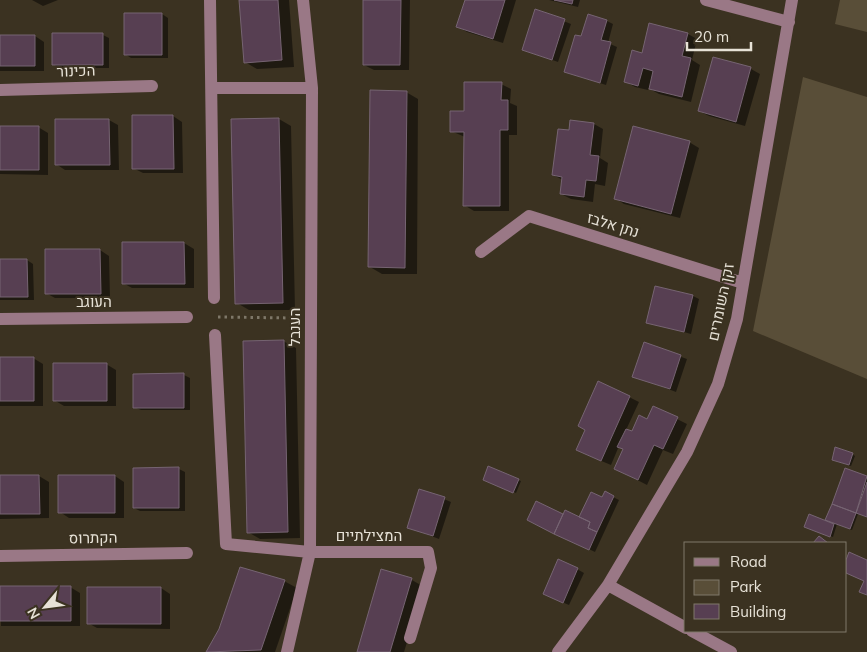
<svg xmlns="http://www.w3.org/2000/svg" width="867" height="652" viewBox="0 0 867 652" font-family="Mulish,Heebo,sans-serif">
<rect width="100%" height="100%" fill="#3b3221"/>
<path fill="#594e38" d="M840,0H867V32L835,24Z
M803,77L867,97V379L753,331Z"/>
<path fill="#0007" d="M32,0H58L43,6Z
M240,0H289L294,67L257,69L245,62Z
M364,0H410L409,70H374L364,65Z
M466,0H516L503,43L467,32L458,27Z
M549,0H580L578,7Z
M536,10L571,24L558,62L530,52Z
M162,14L168,18V58H131L125,54Z
M607,21L613,24L608,43L617,47L606,85L565,72L582,38Z
M688,34L697,39L692,60L700,65L691,102L659,94L648,88V90L635,87L626,82L642,54Z
M103,35L109,38V68H59L53,64Z
M0,36H35L44,42V71H0Z
M714,58L751,69L760,74L745,126L709,116L699,111Z
M501,84L511,89L510,103L517,106V135H509V211H474L464,205L465,137L451,131L465,112Z
M406,92L418,99L417,274H382L370,267Z
M133,116H173L182,122L183,173H143L133,168Z
M279,119L291,126L295,310H249L237,303L233,120Z
M109,120L118,125L119,170H65L56,164Z
M594,124L603,129L600,158L608,163L605,186L595,184L593,202L571,199L561,194L563,180L553,175L570,132Z
M0,127H38L48,133V175L0,174Z
M689,142L699,148L680,218L624,204L615,198Z
M123,243H184L194,249V288H132L123,283Z
M100,250L109,256L110,298H55L46,293Z
M0,260H27L33,264L34,300H0Z
M693,296L699,299L691,334L648,322Z
M283,341L296,348L300,538L260,539L248,532Z
M645,344L687,359L676,392L634,376Z
M0,358H33L43,364V406H0Z
M106,364L116,370V406H64L54,400Z
M134,375H184L190,378V410H141L134,407Z
M629,397L639,402L626,430L632,433L647,420L677,419L687,424L673,454L663,450L647,485L616,469L624,449L619,446L611,465L587,455Z
M852,454L855,456L851,466L836,461Z
M179,469L185,472V511H140L134,508Z
M846,469L867,477V517L858,514L852,530L837,524L833,537L808,528L826,522Z
M0,476H39L49,482V518L0,519Z
M115,476L124,482V518H69L60,512Z
M518,480L521,481L516,493L487,481Z
M613,497L619,500L595,552L534,523L537,502L564,516L580,518L603,499Z
M444,499L451,502L439,539L408,527Z
M577,569L584,573L569,605L550,597Z
M382,571L412,580L424,587L404,652H358Z
M284,581L297,588L275,652H208L220,630Z
M0,587H70L80,593V626H1Z
M161,588L170,594V629L97,628L88,623Z"/>
<path fill="#573f52" stroke="#766472" d="M239,0H278L282,60L244,63Z
M363,0H401L400,65H363Z
M465,0H505L493,39L456,27Z
M554,0H573L572,4Z
M535,9L565,19L552,60L522,50Z
M124,13H162V55H124Z
M588,14L607,20L601,40L611,42L600,83L564,72L575,35L581,36Z
M649,23L688,33L682,56L691,58L682,97L649,89L653,71L643,68L638,86L624,82L632,50L642,53Z
M52,33H103V65H52Z
M0,35H35V66H0Z
M713,57L751,67L736,122L698,111Z
M464,82H502L501,100H508V130H500V206H463L464,132H450V111H464Z
M370,90L407,91L405,268L368,267Z
M132,115H173L174,169H132Z
M279,118L283,303L235,304L231,119Z
M55,119H109L110,165H55Z
M570,120L594,123L590,155L599,156L596,181L586,180L584,197L560,194L562,177L552,175L558,129L569,130Z
M0,126H39V170H0Z
M633,126L690,141L671,214L614,199Z
M122,242H184L185,284H122Z
M45,249H100L101,294H45Z
M0,259H27L28,297H0Z
M655,286L693,295L684,332L646,323Z
M284,340L288,532L247,533L243,341Z
M644,342L681,355L670,389L632,377Z
M0,357H34V401H0Z
M53,363H107V401H53Z
M184,373V408H133V374Z
M598,381L630,396L601,461L576,450L585,430L578,426Z
M653,406L678,417L663,449L654,445L638,480L614,469L623,449L617,447L626,429L632,431L639,415L647,419Z
M835,447L853,453L849,465L832,460Z
M488,466L519,479L513,493L483,480Z
M179,467V508H133V468Z
M845,468L867,476L856,513L832,504Z
M0,475H39L40,514H0Z
M58,475H115V513H58Z
M867,482V517L856,513Z
M419,489L445,497L433,536L407,528Z
M605,491L614,496L597,532L588,528L590,522L579,517L591,492L602,497Z
M536,501L563,514L554,534L527,520Z
M832,504L856,513L850,529L825,520Z
M565,510L590,522L588,528L597,532L589,550L554,534Z
M809,514L834,524L830,537L804,527Z
M819,536L828,543H813Z
M849,552L867,560V595L859,592L864,581L846,573V560Z
M558,559L578,568L563,603L543,594Z
M240,567L285,580L261,650L206,652L219,629Z
M381,569L412,578L390,652H357Z
M0,586H71V621H0Z
M87,587H161V624H87Z"/>
<g fill="none" stroke-linecap="round" stroke-linejoin="round">
<path stroke="#7e7768" stroke-width="3" stroke-dasharray="2.5 4" stroke-linecap="butt" d="M218,317L294,318"/>
<path stroke="#9a7886" stroke-width="12" d="M210,0L214,298
M706,0L789,22
M213,88H312
M0,90L152,86
M481,252L529,216L743,283
M0,319L187,317
M215,335L226,544L310,552H428L431,568L410,638
M0,556L187,553
M608,585L686,628
M692,631L731,652
M287,652L310,552L312,88L303,0
M558,652L608,585L687,452L718,384L737,319L792,0"/>
</g>
<g text-anchor="middle" stroke-width="4" stroke-linejoin="round" paint-order="stroke">
<g font-size="15" fill="#e7e2d7" stroke="#3b3221">
<text transform="translate(76 71) rotate(-2)" y="5">הכינור</text>
<text transform="translate(613 225) rotate(17)" y="5">נתן אלבז</text>
<text x="94" y="307">העוגב</text>
<text transform="translate(721 302) rotate(-78)" y="5">זקן השומרים</text>
<text transform="translate(295 327) rotate(-90)" y="5">הענבל</text>
<text x="369" y="541">המצילתיים</text>
<text transform="translate(93 538) rotate(-1)" y="5">הקתרוס</text>
</g>
</g>
<rect x="684" y="542" width="162" height="90" fill="#3b3221" stroke="#80786a"/>
<rect x="694" y="558" width="25" height="8" fill="#9a7886" stroke="#80786a"/>
<text x="730" y="567" font-size="15" fill="#e7e2d7">Road</text>
<rect x="694" y="580" width="25" height="15" fill="#594e38" stroke="#80786a"/>
<text x="730" y="592" font-size="15" fill="#e7e2d7">Park</text>
<rect x="694" y="604" width="25" height="15" fill="#573f52" stroke="#80786a"/>
<text x="730" y="617" font-size="15" fill="#e7e2d7">Building</text>
<g transform="translate(45 607) rotate(241)" stroke="#3b3221" stroke-width="4" paint-order="stroke">
<path d="M0-4L9 19L0 12L-9 19Z" fill="#e7e2d7"/>
<text y="-8" font-size="14" font-weight="bold" text-anchor="middle" fill="#e7e2d7">N</text>
</g>
<path d="M687 42v8h64v-8" fill="none" stroke="#e7e2d7" stroke-width="2.5"/>
<text x="694" y="42" font-size="15" fill="#e7e2d7" stroke="#3b3221" stroke-width="4" paint-order="stroke">20 m</text>
</svg>
